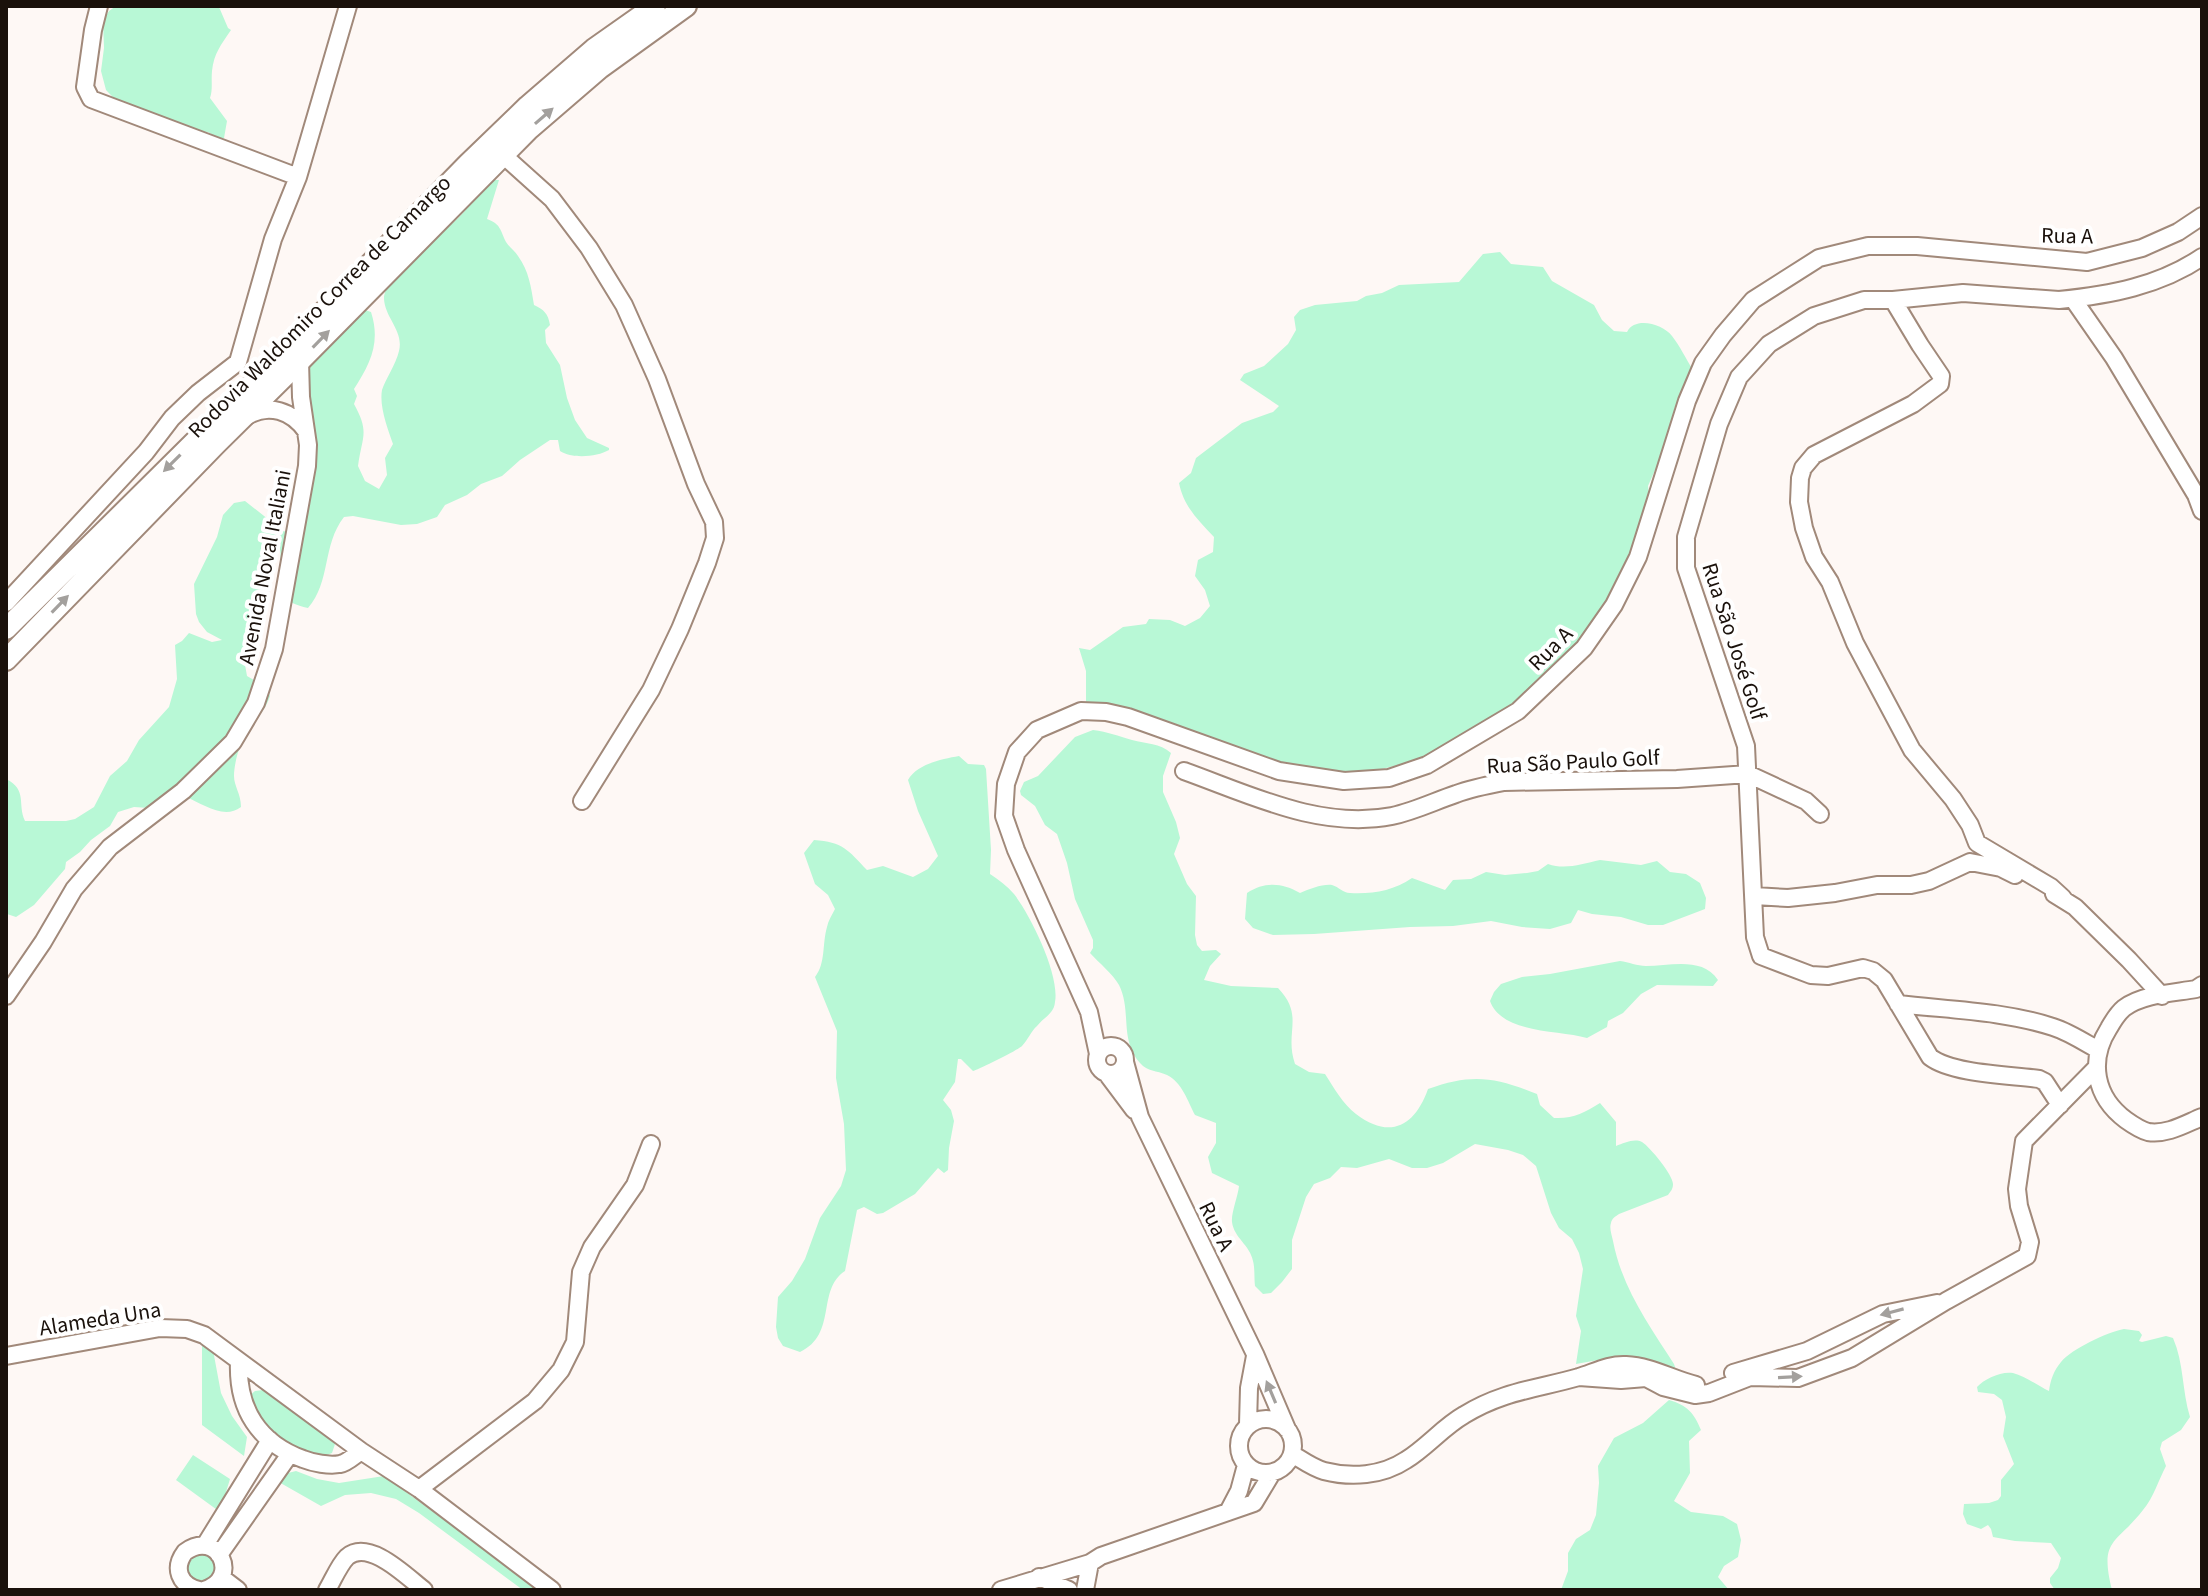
<svg xmlns="http://www.w3.org/2000/svg" width="2208" height="1596" viewBox="0 0 2208 1596" font-family="'Source Sans 3',sans-serif">
<rect width="100%" height="100%" fill="#fef8f5"/>
<path fill="#b8f8d6" d="M116,6L219,7L228,28L231,30C221,45 214,53 212,71C211,81 213,89 210,98L227,121L224,138H218L208,132L184,130L132,117L106,90L101,71L104,48L103,21L109,11Z
M494,180H499L487,219C501,224 500,230 506,242C509,247 515,251 518,256C529,271 531,287 534,305C544,310 548,313 550,325L545,330L546,343L560,365L567,398L575,420L587,438L609,448V450C597,457 572,459 560,451L558,440H550L520,460L502,476L481,484L467,495L445,505L437,517L417,524L401,525L353,516L344,517C322,545 331,582 308,608C254,597 297,557 272,537L267,551L269,567L259,584C271,609 258,637 244,659L247,676L266,687L270,696C265,711 258,716 249,728C241,739 234,762 234,776C234,786 241,794 241,807C224,820 203,804 186,797L149,808L134,807L118,812L110,826L91,840L80,852L66,862L65,869L34,905L16,917L7,914L6,779C28,790 17,804 25,821H66L75,819L94,807L110,776L127,761L139,740L169,707L177,679L175,645L182,641L189,633L212,642L222,640L207,632L199,622L196,614L194,584L217,537L223,515L234,503L245,501L283,531L288,532L293,489L303,453L307,375L311,360L362,309L371,312C381,343 370,364 354,389L357,396L354,404C370,433 362,436 358,466L365,481L379,489L387,475L385,458L393,444C388,429 379,407 382,390C385,380 396,364 399,351C404,331 385,318 384,299C383,285 413,247 424,238C429,234 436,234 441,231C448,228 455,221 460,216C472,204 480,189 494,180Z
M1500,252L1511,264L1543,267L1552,281L1594,305L1602,320L1614,331L1627,332C1635,316 1663,324 1672,336C1680,346 1686,359 1693,370L1674,409V423L1667,456L1655,470L1648,486L1650,502L1634,558L1606,601L1590,647L1579,661L1557,685L1529,704L1421,762L1406,763L1362,774L1313,776L1086,704V671L1079,648L1090,650L1123,627L1146,624L1149,619L1170,620L1185,626L1200,618L1210,606L1205,590L1195,576L1198,560L1213,552L1214,537C1198,520 1184,507 1179,483L1191,473L1196,458L1242,423L1273,412L1279,406L1240,380L1244,374L1264,366L1288,344L1296,330L1294,317L1300,310L1315,305L1357,301L1366,296L1382,293L1399,285L1459,282L1483,254Z
M1093,730C1108,732 1118,736 1132,740C1146,744 1160,743 1171,753L1163,776V792L1176,822L1180,838L1174,854L1187,884L1196,896L1195,935L1197,945L1202,951L1216,950L1221,954L1210,966L1204,980L1231,986L1278,988C1305,1016 1284,1032 1295,1064L1309,1072L1325,1074C1334,1088 1343,1104 1356,1114C1390,1140 1415,1126 1428,1089C1472,1073 1495,1077 1537,1094L1540,1105L1554,1118C1573,1119 1584,1113 1600,1103L1616,1122V1146C1624,1143 1634,1138 1642,1142C1650,1147 1673,1175 1673,1184C1673,1189 1671,1191 1668,1195L1619,1214C1615,1217 1612,1218 1611,1223C1609,1228 1612,1236 1613,1241C1622,1288 1649,1325 1674,1364L1676,1370L1674,1376L1635,1360L1615,1357L1576,1364L1581,1331L1576,1316L1583,1269L1579,1253L1572,1239L1559,1228L1551,1213L1536,1166L1523,1155L1508,1150L1475,1144L1443,1163L1427,1168H1412L1389,1159L1357,1168L1341,1167L1330,1178L1314,1184L1306,1197L1292,1240V1269L1282,1282L1271,1293L1263,1294L1255,1286C1254,1278 1255,1268 1253,1261C1250,1245 1234,1238 1232,1222C1231,1213 1238,1196 1239,1186L1212,1173L1208,1157L1216,1143V1123L1195,1115C1188,1102 1182,1082 1167,1075C1156,1070 1148,1072 1140,1063C1119,1039 1132,1011 1119,985C1113,974 1099,963 1090,953L1093,948V940L1075,899L1067,863L1057,834L1045,825L1035,806L1021,795L1020,791L1024,782L1038,776L1075,737Z
M959,756L968,764L984,765L986,769L991,850L990,874C999,880 1007,886 1014,894C1031,916 1060,975 1055,1002C1054,1014 1044,1017 1037,1026C1031,1031 1028,1040 1022,1046C1018,1050 978,1070 973,1071L961,1059H958L955,1082L943,1100L951,1110L954,1121L949,1148L948,1170L944,1173L938,1168L915,1194L883,1213L877,1214L864,1207L857,1210L845,1271C816,1290 838,1334 800,1352L783,1346L778,1338L776,1327L778,1297L792,1281L805,1259L820,1218L841,1186L846,1170L844,1124L836,1078L837,1031L815,977C826,963 822,944 827,927C828,921 832,915 835,909L828,895L815,884L804,853L814,840C843,842 848,850 867,870L883,866L913,877L928,869L938,856L918,811L908,780C917,764 942,759 959,756Z
M1600,860L1641,865L1657,861L1670,872L1686,874L1700,883L1706,898L1705,909L1663,925H1648L1621,917L1592,914L1578,910L1571,923L1550,929L1522,927L1491,921L1453,926L1410,927L1314,934L1273,935L1253,928L1245,919L1247,893C1265,881 1283,883 1300,893C1310,889 1322,884 1332,885C1339,887 1343,893 1350,893C1373,894 1393,891 1412,878L1445,890L1453,880L1471,879L1486,872L1505,875L1527,873L1538,871L1548,864C1565,870 1582,864 1600,860Z
M1620,961C1629,962 1637,966 1646,966C1670,966 1702,956 1718,980L1713,986L1657,985L1641,994L1623,1013L1608,1021L1607,1027L1587,1038C1559,1030 1502,1034 1490,1001L1494,992L1501,984L1522,977L1550,974Z
M2124,1329L2139,1331L2142,1335L2139,1341L2142,1342L2166,1336L2173,1338C2184,1363 2182,1391 2190,1417L2181,1430L2162,1442L2160,1449L2166,1466C2158,1481 2154,1497 2143,1510C2116,1545 2099,1538 2112,1590H2055L2050,1583V1578L2058,1568L2061,1558L2051,1543L2015,1541L1993,1537L1991,1529L1988,1525L1981,1529L1967,1524L1963,1514L1964,1504L1989,1503L1998,1500L2001,1496V1480L2014,1464L2003,1436L2006,1417L2002,1400L1994,1394L1978,1392L1977,1387C1984,1379 2001,1371 2013,1373C2025,1376 2038,1386 2049,1391C2050,1381 2054,1370 2061,1362C2071,1349 2108,1332 2124,1329Z
M202,1342L213,1350L221,1393L232,1416L247,1437L244,1456L202,1425Z
M263,1390L334,1439L335,1444L332,1453L319,1458L278,1439L257,1420L249,1396L255,1391Z
M1669,1400C1687,1405 1694,1413 1701,1430L1689,1441L1690,1473L1674,1501L1691,1512L1723,1516L1737,1524L1741,1540L1738,1557L1724,1566L1718,1577L1729,1590H1561L1568,1571V1553L1576,1539L1590,1530L1596,1515L1599,1483L1598,1466L1614,1438L1643,1423Z
M193,1455L230,1479L220,1512L176,1480Z
M296,1471L317,1479L339,1483L384,1476L540,1590H523L419,1513L396,1499L371,1493L345,1495L321,1506L277,1481L284,1474Z
M208,1553L216,1562V1575L202,1584L187,1576L185,1562L189,1556Z"/>
<g fill="none" stroke-linecap="round" stroke-linejoin="round">
<defs>
<path id="minor" d="M99,6L93,30L85,87L91,99L298,177
M503,155L552,199L589,248L624,305L657,379L696,484L714,522L715,538L707,563L680,629L651,690L582,801
M2073,299L2114,358L2196,495L2202,511
M1893,300L1920,345L1941,376L1940,384L1913,404L1814,455L1803,468L1800,478L1799,502L1804,528L1814,557L1830,582L1855,643L1912,750L1953,799L1970,825L1977,843L2051,887L2063,898
M247,416C269,403 292,411 306,431
M6,603L146,452L172,418L198,393L238,362L273,239L298,177L348,6
M1184,771C1251,795 1320,830 1392,816C1415,811 1435,801 1456,794C1472,788 1488,785 1504,782L1677,779L1748,774L1806,801L1820,814
M2054,894L2075,907L2129,960L2162,996
M1754,896L1788,898L1835,893L1877,885H1911L1929,881L1970,862L2001,868L2015,875
M2202,985L2196,989C2173,993 2143,994 2124,1008C2118,1013 2113,1021 2109,1028C2088,1061 2095,1097 2126,1120C2133,1125 2141,1130 2148,1132C2167,1135 2185,1124 2202,1117
M6,996L43,942L74,889L110,847L183,791L233,742L256,703L274,649L307,466L308,445L301,397L300,361
M1898,1004C1950,1010 2004,1011 2053,1027C2069,1032 2084,1042 2098,1050
M1097 1060a14 14 0 1 1 28 0a14 14 0 1 1-28 0Z
M1098,1054L1089,1012L1016,850L1004,816L1006,784L1017,752L1037,730L1081,711L1106,712L1128,717L1279,771L1344,781L1389,778L1427,765L1518,711L1584,648L1614,605L1638,557L1687,401L1703,363L1723,335L1753,300L1819,258L1868,246H1917L2087,262L2142,248L2178,232L2202,216
M1125,1062L1140,1117L1255,1354L1287,1429
M1107,1074L1134,1110
M2060,1105L2045,1082L2039,1079C2010,1075 1952,1074 1930,1057L1884,980L1873,971L1863,968L1828,976L1811,975L1761,956L1755,937L1746,746L1686,568V537L1719,424L1739,377L1769,344L1814,316L1864,300H1893L1963,293L2059,300C2110,295 2159,286 2202,257
M6,1356L160,1328L187,1329L204,1335L361,1451L419,1489L552,1590
M239,1362C237,1409 259,1443 303,1459C313,1463 329,1466 340,1464C347,1463 355,1455 361,1451
M1733,1373L1807,1351L1883,1314L1937,1303
M1579,1377L1621,1380L1646,1378L1663,1387L1695,1395L1709,1393L1750,1377L1798,1378L1852,1358L1946,1301L2027,1256L2030,1242L2019,1206L2017,1189L2024,1141L2095,1069
M1239 1446a27 27 0 1 1 54 0a27 27 0 1 1-54 0Z
M1248,1424L1249,1388L1255,1356
M1292,1454C1302,1460 1313,1468 1324,1471C1351,1478 1382,1476 1406,1460C1427,1447 1443,1427 1464,1415C1503,1391 1537,1389 1579,1377C1595,1372 1609,1364 1626,1365C1651,1366 1672,1379 1696,1385
M419,1489L535,1401L561,1370L575,1342L581,1272L592,1247L635,1185L651,1144
M1228,1512L1239,1491L1246,1465
M205,1545L270,1440
M219,1555L290,1454
M221,1577L238,1590
M1039,1577L1069,1590
M199,1590C179,1585 173,1568 185,1552C218,1528 242,1579 204,1590
M327,1590C333,1580 339,1565 347,1557C369,1538 407,1577 424,1590
M1001,1590L1090,1563
M1085,1590L1090,1563L1101,1556L1254,1503L1272,1473"/>
<path id="major" d="M6,629L257,380L467,165L528,106L594,49L655,6
M6,660L216,444L300,361L528,130L600,68L686,6"/>
</defs>
<use href="#minor" stroke="#a1897a" stroke-width="20"/>
<use href="#major" stroke="#a1897a" stroke-width="24"/>
<use href="#minor" stroke="#fff" stroke-width="16"/>
<use href="#major" stroke="#fff" stroke-width="20"/>
</g>
<defs><path id="oneway-solid" d="M-6-.8H1V-3.2L6.5 0L1 3.2V.8H-6Z" transform="scale(2)"/></defs>
<g fill="#a3a09d">
<use href="#oneway-solid" transform="translate(544 116) rotate(-41)"/>
<use href="#oneway-solid" transform="translate(321 339) rotate(-46)"/>
<use href="#oneway-solid" transform="translate(172 463) rotate(135)"/>
<use href="#oneway-solid" transform="translate(60 604) rotate(-46)"/>
<use href="#oneway-solid" transform="translate(1892 1312) rotate(165)"/>
<use href="#oneway-solid" transform="translate(1790 1377) rotate(-3)"/>
<use href="#oneway-solid" transform="translate(1271 1392) rotate(-113)"/>
</g>
<g text-anchor="middle" stroke-width="8" stroke-linejoin="round" paint-order="stroke">
<g font-size="22" fill="#1a110b" stroke="#fff">
<text transform="translate(2067 235) rotate(1)" y="8">Rua A</text>
<text transform="translate(319 306) rotate(-45)" y="8">Rodovia Waldomiro Correa de Camargo</text>
<text transform="translate(264 567) rotate(-79)" y="8">Avenida Noval Italiani</text>
<text transform="translate(1735 641) rotate(72)" y="8">Rua São José Golf</text>
<text transform="translate(1550 648) rotate(-45)" y="8">Rua A</text>
<text transform="translate(1573 761) rotate(-3)" y="8">Rua São Paulo Golf</text>
<text transform="translate(1217 1226) rotate(64)" y="8">Rua A</text>
<text transform="translate(100 1318) rotate(-9)" y="8">Alameda Una</text>
</g>
</g>
<rect width="2208" height="1596" fill="none" stroke="#1a110b" stroke-width="16"/>
</svg>
